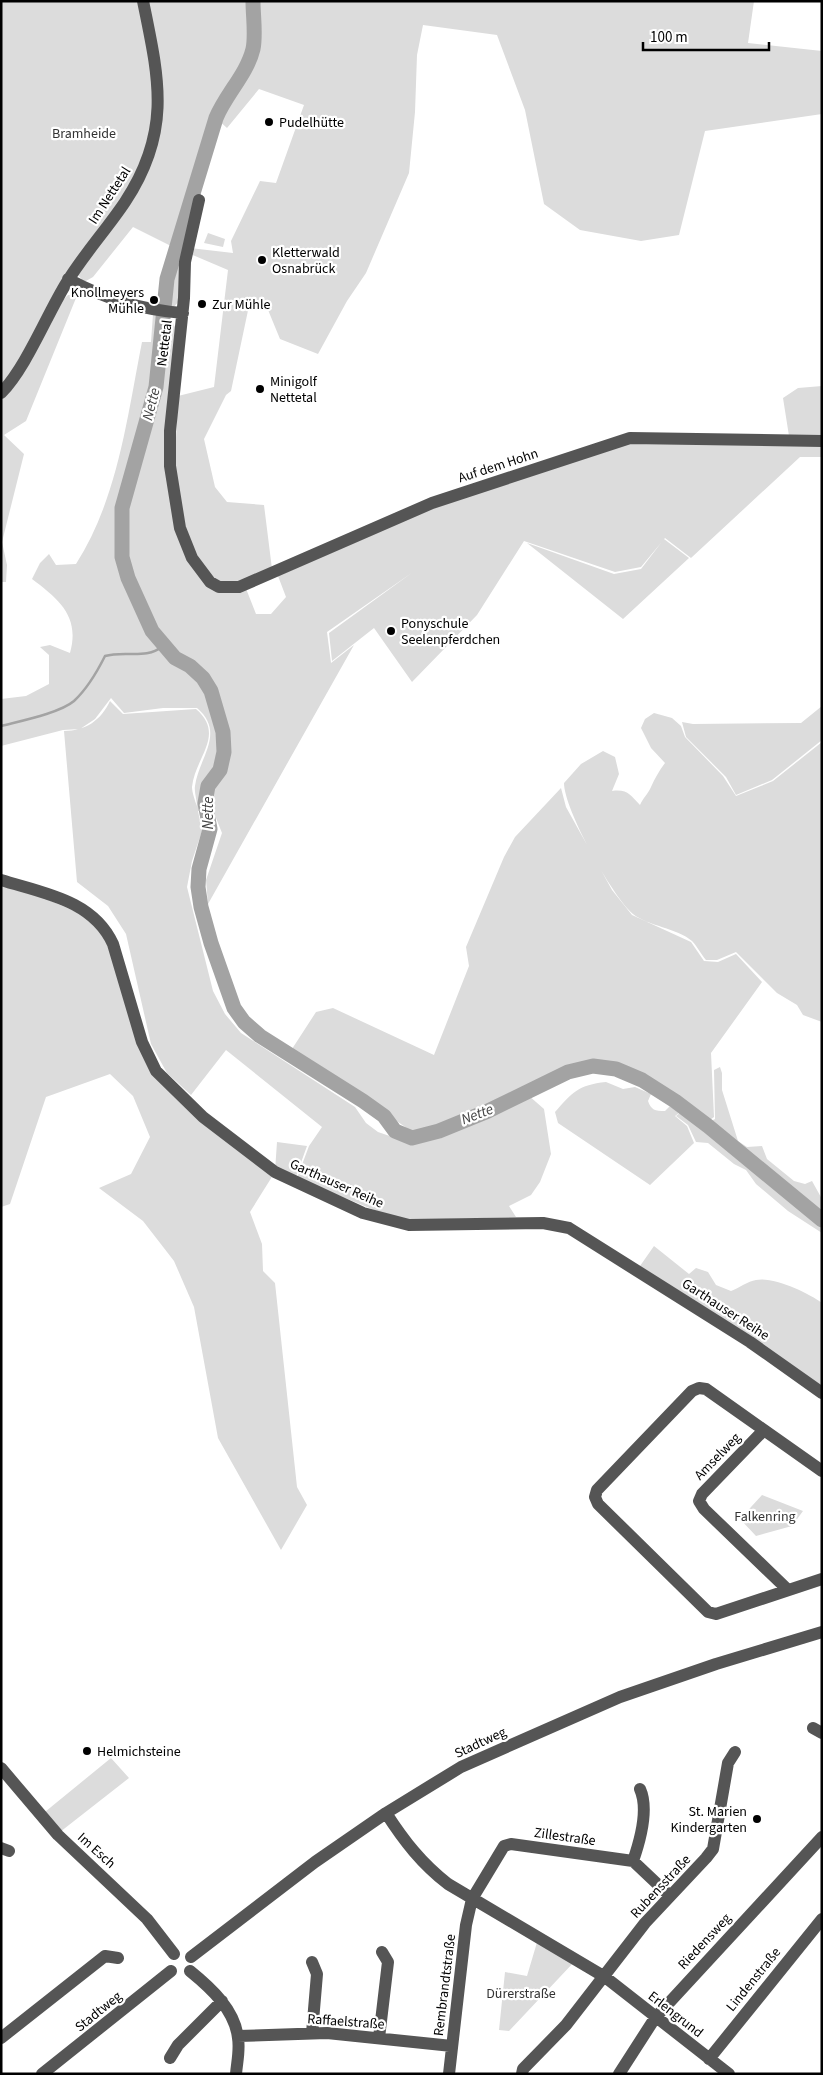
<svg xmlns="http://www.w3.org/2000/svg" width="823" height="2075" viewBox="0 0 823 2075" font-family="'Source Sans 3',sans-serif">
<rect width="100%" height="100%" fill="#fff"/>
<path fill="#dcdcdc" d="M1,1H754L748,43L822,51V114L705,131L679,235L641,241L580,230L544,204L525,110L497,35L423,25L417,55L415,112L409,173L366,273L347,301L318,354L280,339L266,305L250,301L231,391L226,395L204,439L215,487L227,502L264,505L272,569L243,581L256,614H271L286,597L278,576L431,509L628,443L789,436L783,398L798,388L822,386V457H800L691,558L665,538L641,567L615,572L524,541L477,615L412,682L374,628L332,661L329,633L413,572L327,632L331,663L354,645L208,904L206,880L222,833L214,813L198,811L202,831L192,861L187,887L213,991L225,1014L241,1033L355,1107L366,1123L378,1132L413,1144L490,1114L528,1095L544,1109L551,1154L540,1182L531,1195L509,1206L516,1217L410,1220L379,1212L297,1178L309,1146L322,1127L226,1050L191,1095L167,1073L151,1044L126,934L108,906L77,882L64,731C86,731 101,720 110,701L123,714L196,709C226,735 195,757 192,787C192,792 195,801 197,806C197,800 194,792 195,786C199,757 226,733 197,708H163L124,713L111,698L95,719L80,729L63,730L1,746V699L26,696L49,684V655L40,647L50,645L70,653C80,617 60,600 32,579L40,563L49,554L56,565L76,564C118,498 127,418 142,342H151L153,314L169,315L176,329L165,437L176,438L178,396L214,387L228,270L188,253L190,248L233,253L231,241L260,181L276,183L304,105L259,89L227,128L216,118L220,105L213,116L173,247L133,227L93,277L84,282L78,275L60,303L68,295H74L76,298L26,421L4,435L24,454L2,542L7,565L6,582H1Z
M215,127L219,130L197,199L179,301L173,308H169L170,280Z
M208,233L225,239L223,247L204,243Z
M664,539L689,558L623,619L527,543L614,574L641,569Z
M822,706V740L772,780L736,795L726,777L686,737L682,722L693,724L801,723Z
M654,713L672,718L681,726L685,737L723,776L736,796L773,781L822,742V1022L803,1015L797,1005L777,993L736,952L717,960H706C701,954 697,946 692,941C677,928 648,926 633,914C612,896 564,809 564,783L581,764L603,751L615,757L619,774L612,791C628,789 630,795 640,805C643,798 648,794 651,787C655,778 659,771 665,763L651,748L641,728L645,719Z
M561,788L566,807L612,890L632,915L691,942L704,961L718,962L736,954L762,982L711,1053L714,1117L710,1120C680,1099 639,1064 601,1064C594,1064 586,1065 578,1066L423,1133H414L292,1049L316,1012L333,1008L434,1055L469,966L466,947L504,857L515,837Z
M1,880L98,921L156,1071L275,1171L277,1142L307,1146L294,1182L275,1172L250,1212L262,1244L263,1271L275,1283L297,1487L307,1505L281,1550L218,1438L194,1307L174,1261L143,1221L99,1188L131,1174L150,1137L133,1096L110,1074L46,1097L10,1204L1,1207Z
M720,1067L722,1073V1090L738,1141L747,1147L762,1146L767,1159L794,1181L805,1184L812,1181L822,1199V1233L788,1211L756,1184L746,1170L734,1164L708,1143L696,1142L688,1125L676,1116L681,1112L711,1121L715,1119L714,1070Z
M606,1082L623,1089L635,1087L651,1094L648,1101C651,1110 655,1111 665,1111L670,1106L679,1113L675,1116L687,1126L694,1143L650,1185L558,1123L555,1112C573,1092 578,1085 606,1082Z
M654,1246L689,1274L696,1268L708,1272L716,1285L731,1291C739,1288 748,1281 756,1280C773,1276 809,1293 822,1303V1386L640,1266Z
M762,1495L803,1511L792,1526L756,1536L740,1519Z
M111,1758L129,1778L60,1832L40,1816Z
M538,1939L575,1961L509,2031L499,2030L505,1972L527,1976Z"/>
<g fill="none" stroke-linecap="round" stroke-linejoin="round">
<path stroke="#a3a3a3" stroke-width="2.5" d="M1,726C20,721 60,713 74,701C88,688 97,672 105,656C125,650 146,660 163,646"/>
<path stroke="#a3a3a3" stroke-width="15" d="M253,1C253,16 256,35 253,49C247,74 226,94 216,118L167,279L156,387L122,508V557L128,578L152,631L175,658L190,666L203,678L211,691L223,732L224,752L220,770L208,786L205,803L210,829L199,869L198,887L201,907L211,943L234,1008L244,1022L260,1036L363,1101L384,1116L395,1131L412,1138L439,1131L488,1111L568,1072L593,1066L616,1069L642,1080L675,1101L708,1126L822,1220"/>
<path stroke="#555" stroke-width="12" d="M199,200L185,262L184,298L170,431V466L180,528L192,558L210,582L219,587H239L432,503L630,438L822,441
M68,279C103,298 143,310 183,313
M1,393C26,368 47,314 67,282C84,254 107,229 125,202C172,131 159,79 143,1
M1,880C43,893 93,900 113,944L142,1042L156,1071L203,1117L275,1172L363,1213L409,1225L543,1223L569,1228L750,1342L822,1393
M763,1431L702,1494L699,1501L704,1509L787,1589
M822,1471L706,1389L699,1388L692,1391L597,1490L595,1497L598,1504L708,1612L716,1614L822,1579
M813,1728L822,1733
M1,1768L58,1835L147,1919L174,1954
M386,1813C404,1841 422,1864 448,1884L605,1977L729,2074
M1,1848L9,1851
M633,1861C640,1841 649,1809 640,1789
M191,1957L315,1862L386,1813L461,1767L620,1697L716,1664L822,1632
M190,1971C211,1988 235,2010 238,2038C240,2050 237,2062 236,2074
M312,2033L317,1974L312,1962
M238,2036L327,2033L452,2046
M1,2038L105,1956L118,1958
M379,2038L388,1962L382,1952
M170,2058L178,2045L222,2001
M709,2059L822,1919
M42,2074L171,1971
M449,2074L466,1925L472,1899L504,1846L511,1844L633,1861L670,1896
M522,2074L523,2069L566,2025L645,1923L706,1858L713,1849L728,1763L735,1752
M619,2074L655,2018L822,1837"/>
</g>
<g fill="#000" stroke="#fff" stroke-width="2">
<circle cx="269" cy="122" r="5"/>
<circle cx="262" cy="260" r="5"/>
<circle cx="154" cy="300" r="5"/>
<circle cx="202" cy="304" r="5"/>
<circle cx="260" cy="389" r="5"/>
<circle cx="391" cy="631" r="5"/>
<circle cx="87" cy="1751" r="5"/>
<circle cx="757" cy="1819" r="5"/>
</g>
<g text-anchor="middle" stroke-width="4.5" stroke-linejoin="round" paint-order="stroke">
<g font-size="14" fill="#000" stroke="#fff" text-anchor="start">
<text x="279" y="127">Pudelhütte</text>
<text x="272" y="257">Kletterwald<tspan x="272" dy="16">Osnabrück</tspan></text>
<text x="144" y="297" text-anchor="end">Knollmeyers<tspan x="144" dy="16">Mühle</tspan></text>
<text x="212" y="309">Zur Mühle</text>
<text x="270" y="386">Minigolf<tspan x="270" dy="16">Nettetal</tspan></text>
<text x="401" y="628">Ponyschule<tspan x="401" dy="16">Seelenpferdchen</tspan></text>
<text x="97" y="1756">Helmichsteine</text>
<text x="747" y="1816" text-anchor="end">St. Marien<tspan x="747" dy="16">Kindergarten</tspan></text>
</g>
<g font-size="14" fill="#333" stroke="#fff">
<text x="84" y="138">Bramheide</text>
<text x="765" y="1521">Falkenring</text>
<text x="521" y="1998">Dürerstraße</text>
</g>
<g font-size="14" fill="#000" stroke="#fff">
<text transform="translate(109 195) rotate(-57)" y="5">Im Nettetal</text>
<text transform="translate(164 343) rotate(-83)" y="5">Nettetal</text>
<text transform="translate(498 465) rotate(-18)" y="5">Auf dem Hohn</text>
<text transform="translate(337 1183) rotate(24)" y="5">Garthauser Reihe</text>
<text transform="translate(726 1309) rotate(33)" y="5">Garthauser Reihe</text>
<text transform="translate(717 1456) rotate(-46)" y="5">Amselweg</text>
<text transform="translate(480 1742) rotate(-25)" y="5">Stadtweg</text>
<text transform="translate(565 1836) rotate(8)" y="5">Zillestraße</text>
<text transform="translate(97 1850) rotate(42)" y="5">Im Esch</text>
<text transform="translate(660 1886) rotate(-47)" y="5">Rubensstraße</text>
<text transform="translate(704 1941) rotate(-47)" y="5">Riedensweg</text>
<text transform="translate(753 1979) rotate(-51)" y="5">Lindenstraße</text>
<text transform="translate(444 1985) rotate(-83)" y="5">Rembrandtstraße</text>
<text transform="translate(98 2011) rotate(-39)" y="5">Stadtweg</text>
<text transform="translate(676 2014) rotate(38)" y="5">Erlengrund</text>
<text transform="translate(346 2021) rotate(4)" y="5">Raffaelstraße</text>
</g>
<g font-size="15" font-style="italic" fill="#444" stroke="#fff">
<text transform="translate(151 404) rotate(-76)" y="5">Nette</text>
<text transform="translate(208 813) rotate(-90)" y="5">Nette</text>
<text transform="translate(477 1114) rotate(-21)" y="5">Nette</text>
</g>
</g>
<rect width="823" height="2075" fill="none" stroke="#000000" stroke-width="5"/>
<path d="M643 42v8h126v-8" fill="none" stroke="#000000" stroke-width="2.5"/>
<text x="650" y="42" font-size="15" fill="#000000" stroke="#ffffff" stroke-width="4" paint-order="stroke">100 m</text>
</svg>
